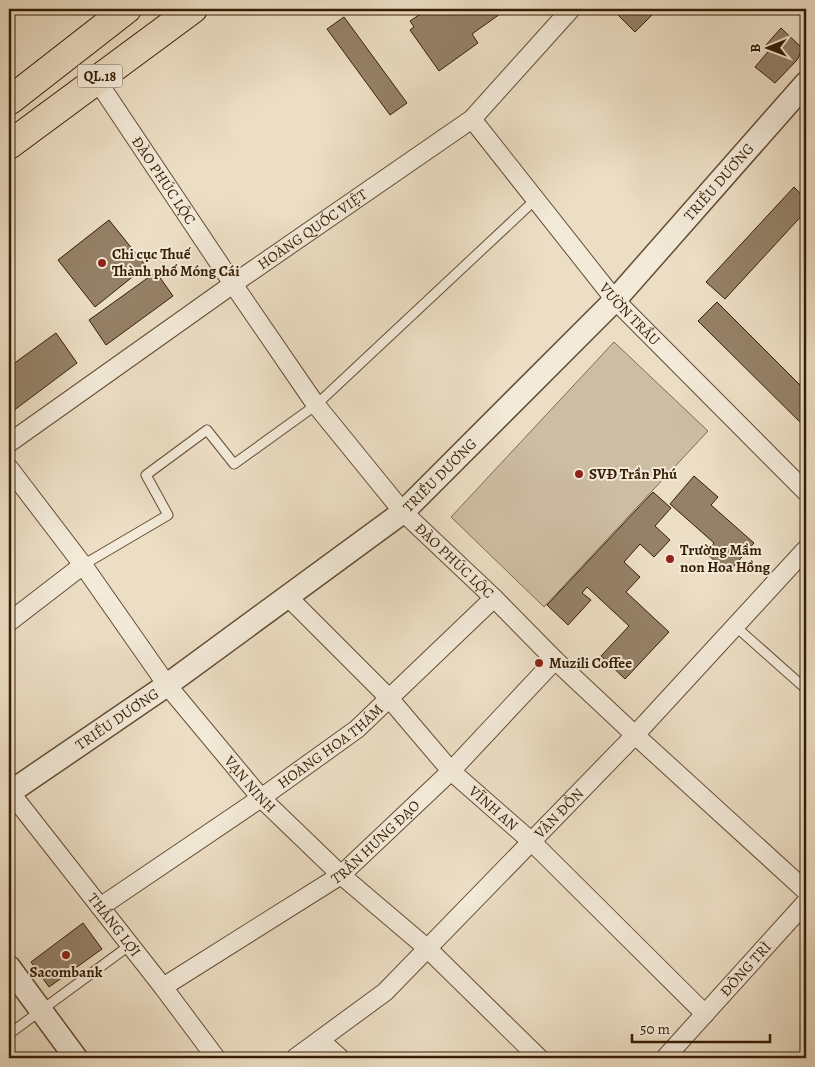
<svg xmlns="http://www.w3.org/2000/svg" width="815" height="1067" viewBox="0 0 815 1067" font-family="Alegreya,serif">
<rect width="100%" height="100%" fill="#ecdec4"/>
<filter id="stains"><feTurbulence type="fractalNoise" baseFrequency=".004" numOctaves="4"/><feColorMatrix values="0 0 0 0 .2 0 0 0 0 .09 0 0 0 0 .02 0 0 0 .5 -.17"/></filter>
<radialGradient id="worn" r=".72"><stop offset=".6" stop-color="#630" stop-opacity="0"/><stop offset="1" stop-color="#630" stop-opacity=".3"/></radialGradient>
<path fill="#cdbda3" stroke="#826d53" d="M614,342L708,431L544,607L451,517Z"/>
<path fill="#958167" stroke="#361d03" d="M428,9H507L472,34L478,43L439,71L410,30L414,27L410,21Z
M620,9H658L635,32L616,13Z
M344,17L407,103L390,115L327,29Z
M781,28L801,47V52L797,60L775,83L755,67L772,47L766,45Z
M794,187L806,199V211L725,299L706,282Z
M109,220L146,266L95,307L58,260Z
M156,272L173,296L106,345L89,320Z
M717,302L806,391V428L698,321Z
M56,333L77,363L9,414V367Z
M694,476L718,497L711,505L754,543L728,573L706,553L714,543L670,504Z
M653,492L671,508L655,526L670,540L654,557L640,544L624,562L640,577L626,592L669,632L625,679L601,656L629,626L587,587L582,593L591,600L568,625L547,605Z
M83,923L102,949L49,987L31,962Z"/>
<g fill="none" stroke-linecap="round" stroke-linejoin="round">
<defs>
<path id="service" d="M83,565L168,515L146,475L207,430L234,464L316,405L536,199
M735,626L806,689
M9,1034L130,945"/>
<g id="minor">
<path id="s1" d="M96,79L233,284L316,405L403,512L494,598L555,660L635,735L806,891"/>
<path id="s2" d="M472,119L615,300L806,492"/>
<path id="s3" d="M9,443L233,284L472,119L571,9"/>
<path id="s4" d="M9,468L83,565L167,685L261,798L341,875L428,949L539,1058"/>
<path id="s5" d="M288,597L389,698L451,771L532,842L705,1014"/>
<path d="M9,622L83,565"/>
<path id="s6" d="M10,792L163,987L216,1058"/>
<path id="s7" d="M100,907L261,798L357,729L494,598"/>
<path id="s8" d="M163,987L341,875L451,771L555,660"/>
<path d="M320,1040L340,1058"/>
<path id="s9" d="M295,1058L385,992L635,735L806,549"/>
<path id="s10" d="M665,1058L806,902"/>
</g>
<g id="tertiary">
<path id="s11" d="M9,793L167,685L403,512L615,300L806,83"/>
<path d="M9,967L76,1058"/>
</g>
<path id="trunk" d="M9,101L127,9
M9,145L193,9"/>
</defs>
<use href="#service" stroke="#644d33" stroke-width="11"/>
<use href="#minor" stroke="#644d33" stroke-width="20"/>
<use href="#tertiary" stroke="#644d33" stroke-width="25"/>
<use href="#trunk" stroke="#361d03" stroke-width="30"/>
<use href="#service" stroke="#f3ead9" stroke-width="9"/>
<use href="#minor" stroke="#f3ead9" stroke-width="18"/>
<use href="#tertiary" stroke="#f3ead9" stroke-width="22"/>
<use href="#trunk" stroke="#ecdec4" stroke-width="28"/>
</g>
<g fill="#8f2418" stroke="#f3ead9" stroke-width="2">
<circle cx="102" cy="263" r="5"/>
<circle cx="579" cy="474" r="5"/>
<circle cx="670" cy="559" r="5"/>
<circle cx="539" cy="663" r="5"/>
<circle cx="66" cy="955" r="5"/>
</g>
<g text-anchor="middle" stroke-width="4" stroke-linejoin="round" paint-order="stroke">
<rect fill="#f3ead9" stroke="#6f5a43" stroke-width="1" x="77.5" y="64.5" width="45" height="23" rx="4"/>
<g font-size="14" font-weight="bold" fill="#361d03">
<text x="100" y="81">QL.18</text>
</g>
<g font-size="15" fill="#361d03" stroke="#f3ead9">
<text dy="5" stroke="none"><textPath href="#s1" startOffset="122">ĐÀO PHÚC LỘC</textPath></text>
<text dy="5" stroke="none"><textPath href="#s11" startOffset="941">TRIỀU DƯƠNG</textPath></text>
<text dy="5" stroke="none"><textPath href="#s3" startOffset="371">HOÀNG QUỐC VIỆT</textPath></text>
<text dy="5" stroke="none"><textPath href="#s2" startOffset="251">VƯỜN TRẦU</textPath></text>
<text dy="5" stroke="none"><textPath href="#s11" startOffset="536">TRIỀU DƯƠNG</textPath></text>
<text dy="5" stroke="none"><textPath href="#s1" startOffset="602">ĐÀO PHÚC LỘC</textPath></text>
<text dy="5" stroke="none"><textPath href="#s11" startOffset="131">TRIỀU DƯƠNG</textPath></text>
<text dy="5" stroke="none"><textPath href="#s7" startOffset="281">HOÀNG HOA THÁM</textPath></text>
<text dy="5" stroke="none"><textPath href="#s4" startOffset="398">VẠN NINH</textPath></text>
<text dy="5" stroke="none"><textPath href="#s5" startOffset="295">VĨNH AN</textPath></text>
<text dy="5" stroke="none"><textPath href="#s9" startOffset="361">VÂN ĐỒN</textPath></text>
<text dy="5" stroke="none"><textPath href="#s8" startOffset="258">TRẦN HƯNG ĐẠO</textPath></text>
<text dy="5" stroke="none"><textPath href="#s6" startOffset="169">THẮNG LỢI</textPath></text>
<text dy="5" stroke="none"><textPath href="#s10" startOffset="120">ĐÔNG TRÌ</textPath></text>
</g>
<g font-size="15" font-weight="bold" fill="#361d03" stroke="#f3ead9" text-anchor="start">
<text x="112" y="259">Chi cục Thuế<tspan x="112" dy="17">Thành phố Móng Cái</tspan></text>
<text x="589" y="479">SVĐ Trần Phú</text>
<text x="680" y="555">Trường Mầm<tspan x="680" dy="17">non Hoa Hồng</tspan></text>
<text x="549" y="668">Muzili Coffee</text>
<text x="66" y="977" text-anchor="middle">Sacombank</text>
</g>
</g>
<rect width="815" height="1067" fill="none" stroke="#ecdec4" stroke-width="30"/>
<rect x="10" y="10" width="795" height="1047" fill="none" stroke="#361d03" stroke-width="2.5"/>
<rect x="15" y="15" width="785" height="1037" fill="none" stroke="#361d03"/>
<g transform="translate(768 48) rotate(269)" stroke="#f3ead9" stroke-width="4" paint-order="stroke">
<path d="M0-4L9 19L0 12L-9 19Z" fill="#361d03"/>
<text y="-8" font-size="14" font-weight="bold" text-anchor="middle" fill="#361d03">B</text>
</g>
<path d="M632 1034v8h138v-8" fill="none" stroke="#361d03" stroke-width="2.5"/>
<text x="640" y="1034" font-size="15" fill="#361d03" stroke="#f3ead9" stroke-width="4" paint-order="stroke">50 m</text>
<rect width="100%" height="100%" filter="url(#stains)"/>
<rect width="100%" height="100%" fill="url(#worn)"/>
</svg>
